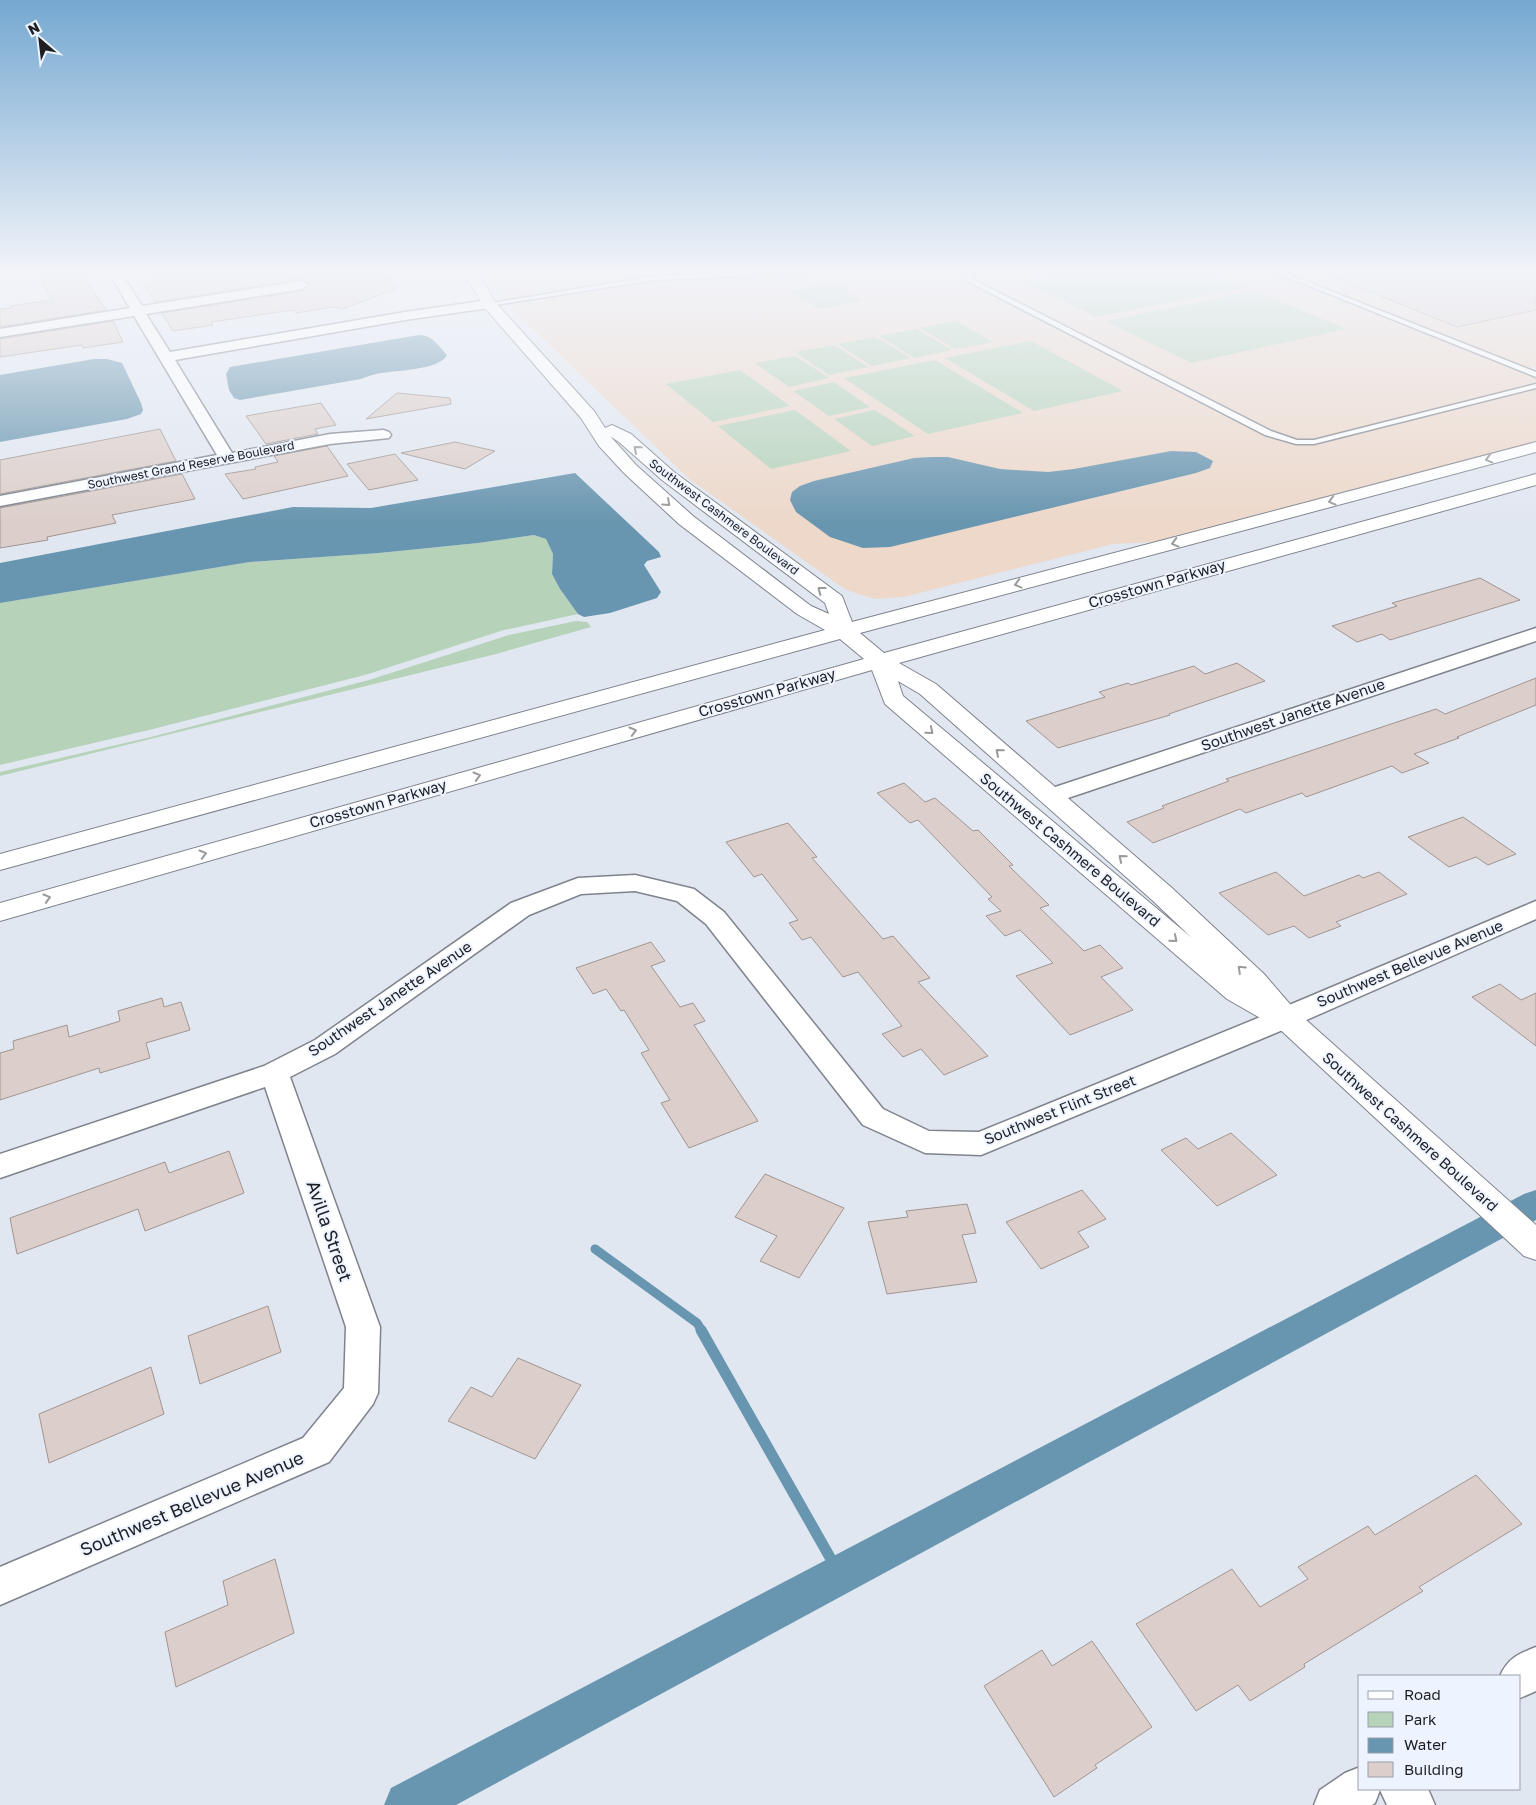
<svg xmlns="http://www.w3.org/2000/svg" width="1536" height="1805" viewBox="0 0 1536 1805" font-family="'Golos Text',sans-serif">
<rect width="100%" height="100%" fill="#e1e7f1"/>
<path fill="#edd8ca" d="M482,271H1536V441L1153,542L1113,544L904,597L875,599L846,590L688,478L506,303Z"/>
<path fill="#b6d2b9" d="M1072,271H1207L1247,287L1096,317L1021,280Z
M838,283L849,289L844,291L862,301L819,309L790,291Z
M1255,291L1347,329L1191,363L1105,321Z
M956,321L993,342L956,349L920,328Z
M916,329L952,350L915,358L879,336Z
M875,337L911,358L872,366L838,344Z
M1031,341L1123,391L1034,411L945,358Z
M834,345L868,367L829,375L795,352Z
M795,356L829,378L789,387L755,363Z
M935,360L1023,413L928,434L844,378Z
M740,370L790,406L713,422L666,384Z
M834,382L870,407L829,416L793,391Z
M795,410L851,451L771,469L718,426Z
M875,410L915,436L872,446L834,419Z
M534,535L546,539L553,554L552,574L560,589L578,614L504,630L365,675L149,730L0,765V603L250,562L379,553L478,543Z
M576,621L587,622L591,627L496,654L0,776V772L151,737L369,680L509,635Z"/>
<path fill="#6895af" d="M419,335C432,335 439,346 447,355C439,371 393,370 376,374C371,375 366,377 361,379L240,400L234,398L229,390L226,374L230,367Z
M94,359H107L122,363L141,403L143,410L141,414L127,419L0,442V375Z
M1171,451L1196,452L1213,461L1210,468L1196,473L890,547L863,548L830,537L796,512L790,500L792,492L800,486L814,481L914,458L932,457H948L1000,469L1048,472L1074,469Z
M575,473L659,552L661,557L647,561L644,565L661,592L657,598L610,613L584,617L578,614L560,589L552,574L553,554L546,539L534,535L478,543L379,553L250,562L0,603V563L293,507L371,508Z"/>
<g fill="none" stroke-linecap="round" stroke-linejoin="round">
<path stroke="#6895af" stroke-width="9" d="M595,1249L697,1323L702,1331"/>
<path stroke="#6895af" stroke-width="11" d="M701,1330L840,1575"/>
<path fill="#6895af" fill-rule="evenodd" d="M1536,1190V1220L456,1805H384L391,1788L1524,1194Z"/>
</g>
<path fill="#dccfcb" stroke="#a19591" d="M59,271H80L106,310L0,327V309L11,308V306L52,300L37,274Z
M166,271H385L397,288L343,309L333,307L296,313L293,310L211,322L213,325L173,331L162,313L302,291L310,284L302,279L155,302L144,285L156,283L149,274Z
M1319,271H1536V310L1457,327Z
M113,321L123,342L83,348L82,345L0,357V339Z
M397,393L450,398L451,404L366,419Z
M321,403L336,425L315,429L318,434L266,444L246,416Z
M160,429L176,461L0,494V460Z
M455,442L495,451L465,469L401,453Z
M327,446L348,476L243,499L225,474L256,469L255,467L278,462L274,456Z
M395,454L418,480L369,490L347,464Z
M182,474L195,499L112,515L116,523L47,537L48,540L0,548V508Z
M1480,578L1520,600L1390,640L1382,634L1357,642L1332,626L1397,606L1392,603Z
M1237,663L1265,681L1169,714L1170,715L1058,748L1026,721L1105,697L1099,692L1128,683L1131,685L1194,666L1205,674Z
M1536,678V705L1457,737L1459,738L1414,754L1429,763L1402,773L1392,766L1306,797L1302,793L1246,813L1240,809L1153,843L1127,822L1164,808L1162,806L1229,781L1226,779L1436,709L1445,714Z
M904,783L925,802L935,798L973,831L978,830L1013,865L1009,866L1049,905L1040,908L1084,951L1100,945L1123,968L1101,977L1133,1010L1070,1035L1016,976L1053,963L1020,930L1005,936L986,916L1001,911L988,899L992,897L918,820L910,823L877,793Z
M1463,817L1516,854L1488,865L1476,857L1449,867L1408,837Z
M788,823L817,857L812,858L883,939L893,936L930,978L918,982L988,1056L944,1075L921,1049L903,1057L882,1034L902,1026L858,972L843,977L811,937L802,940L789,923L798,920L762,874L754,877L726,842Z
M1276,872L1304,896L1359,875L1363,878L1379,872L1407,894L1336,922L1341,926L1309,938L1294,926L1268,935L1219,893Z
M651,942L665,961L651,966L680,1007L693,1003L705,1021L694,1025L758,1121L689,1148L661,1103L670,1100L641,1053L649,1050L624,1010L621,1011L606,989L593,994L576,968Z
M1500,984L1521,1000L1536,993V1046L1472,997Z
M162,998L164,1007L181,1002L190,1030L146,1043L150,1058L100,1073L99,1068L0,1100V1053L14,1049L13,1041L67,1025L69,1037L120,1021L118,1011Z
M1231,1133L1277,1175L1217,1206L1161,1150L1186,1138L1198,1149Z
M229,1151L244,1193L145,1231L138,1209L17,1254L10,1218L165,1162L169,1173Z
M765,1174L844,1208L799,1278L760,1261L777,1236L735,1217Z
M1082,1190L1106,1219L1078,1232L1089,1247L1041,1269L1006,1222Z
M967,1204L976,1233L962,1235L977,1282L887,1294L868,1222L908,1217L906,1211Z
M268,1306L281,1352L200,1384L188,1336Z
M518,1358L581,1385L535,1459L448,1421L471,1387L492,1397Z
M151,1367L164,1414L49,1463L39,1414Z
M1476,1475L1522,1524L1419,1587L1423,1591L1304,1664L1305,1667L1250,1701L1238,1685L1196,1711L1136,1624L1232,1569L1260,1607L1308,1579L1298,1567L1368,1526L1375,1535Z
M275,1559L294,1633L176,1687L165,1632L228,1605L223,1581Z
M1092,1641L1152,1727L1095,1765L1097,1768L1054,1797L984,1686L1042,1650L1052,1666Z"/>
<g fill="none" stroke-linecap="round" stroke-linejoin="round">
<defs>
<path id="lane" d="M769,271H807L804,273L654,280L489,306L486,304L654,276Z
M977,271L970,274L972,279L1271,431L1297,440H1314L1536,384V388L1314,444H1296L1265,435L967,281L964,272Z
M1272,271H1280L1536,372V377Z"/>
<path id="street" d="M108,271H120L142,306L302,281L308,285L302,289L146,314L170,352L405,312L489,300L496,304L489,308L405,320L175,360L232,453L330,434L383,430L389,432L391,435L389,438L330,444L0,506V496L217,455L134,316L0,337V329L130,308Z
M1536,628V641L1059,801L1051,803L1043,801L1040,796L1043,791Z
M635,875L694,889L724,912L883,1109L929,1131L979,1132L1275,1011L1536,901V919L1295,1025L981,1155L925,1153L863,1125L706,924L677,901L635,891L581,894L529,915L335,1054L290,1077L380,1327L378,1393L373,1404L329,1462L0,1605V1567L303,1438L344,1388L346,1327L265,1087L0,1178V1154L264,1066L315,1040L511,903L578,878Z
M1536,1647V1691L1520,1698V1676H1500C1508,1658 1518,1654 1536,1647Z
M1360,1767V1789H1428L1435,1805H1387L1380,1790L1375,1803L1372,1805H1314L1320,1790L1345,1773Z"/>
<path id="secondary" d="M463,271H477L495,302L594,411L605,428L612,425L631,434L674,472L842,596L852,622L1536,442V452L860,633L884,653L1536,474V485L899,663L936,684L1172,888L1264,974L1296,1011L1536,1225V1260L1524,1256L1272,1022L1262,1019L1227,999L885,704L872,670L0,921V903L864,659L840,639L0,870V854L825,630L797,614L679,524L624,473L599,446L581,418L484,307ZM610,436L619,442L662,480L825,603L829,614L811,606L693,516L636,465ZM898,681L920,694L1152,900L1192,938L903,696Z"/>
</defs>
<use href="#lane" stroke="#7e838c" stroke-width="3"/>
<use href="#street" stroke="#7e838c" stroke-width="3"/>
<use href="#secondary" stroke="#7e838c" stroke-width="2"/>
<use href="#lane" fill="#fff" fill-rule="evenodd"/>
<use href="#street" fill="#fff" fill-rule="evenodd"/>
<use href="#secondary" fill="#fff" fill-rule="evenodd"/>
</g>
<defs><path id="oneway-chevron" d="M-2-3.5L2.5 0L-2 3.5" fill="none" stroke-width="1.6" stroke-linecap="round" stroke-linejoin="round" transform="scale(1.25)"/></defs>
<g stroke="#999a9c">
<use href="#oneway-chevron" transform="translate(637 449) rotate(-139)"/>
<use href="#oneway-chevron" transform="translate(1489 459) rotate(165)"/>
<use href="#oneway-chevron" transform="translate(1332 501) rotate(165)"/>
<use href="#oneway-chevron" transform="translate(667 503) rotate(42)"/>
<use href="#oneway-chevron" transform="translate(1175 543) rotate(165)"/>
<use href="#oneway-chevron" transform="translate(1018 584) rotate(165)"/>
<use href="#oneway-chevron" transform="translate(821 590) rotate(-143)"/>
<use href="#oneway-chevron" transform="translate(633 731) rotate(-16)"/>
<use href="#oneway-chevron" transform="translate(930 731) rotate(40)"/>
<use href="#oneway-chevron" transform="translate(999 752) rotate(-139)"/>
<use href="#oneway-chevron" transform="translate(477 776) rotate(-16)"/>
<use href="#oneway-chevron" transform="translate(203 854) rotate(-16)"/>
<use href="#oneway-chevron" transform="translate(1122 858) rotate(-140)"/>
<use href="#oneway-chevron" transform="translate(47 898) rotate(-16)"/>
<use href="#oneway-chevron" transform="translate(1174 939) rotate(40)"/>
<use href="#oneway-chevron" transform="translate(1241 969) rotate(-137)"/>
</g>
<linearGradient id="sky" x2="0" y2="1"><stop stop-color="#75a8d1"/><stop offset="0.52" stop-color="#f2f4f9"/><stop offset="1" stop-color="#f2f4f9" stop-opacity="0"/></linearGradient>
<rect width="1536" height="523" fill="url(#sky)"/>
<g text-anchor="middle" stroke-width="4" stroke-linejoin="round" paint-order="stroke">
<g font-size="12" fill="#1d1f23" stroke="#eef4ff">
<text transform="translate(191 465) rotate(-11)" y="4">Southwest Grand Reserve Boulevard</text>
<text transform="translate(724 517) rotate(37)" y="4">Southwest Cashmere Boulevard</text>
</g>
<g font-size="15" fill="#1d1f23" stroke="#eef4ff">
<text transform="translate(1157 584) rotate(-16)" y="5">Crosstown Parkway</text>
<text transform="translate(767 693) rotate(-16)" y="5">Crosstown Parkway</text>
<text transform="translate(1293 715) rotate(-19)" y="5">Southwest Janette Avenue</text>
<text transform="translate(378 804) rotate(-16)" y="5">Crosstown Parkway</text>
<text transform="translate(1070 850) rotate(40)" y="5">Southwest Cashmere Boulevard</text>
<text transform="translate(1410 964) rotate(-23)" y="5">Southwest Bellevue Avenue</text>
<text transform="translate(390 999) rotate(-34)" y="5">Southwest Janette Avenue</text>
<text transform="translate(1060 1110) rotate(-22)" y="5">Southwest Flint Street</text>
<text transform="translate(1410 1132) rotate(42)" y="5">Southwest Cashmere Boulevard</text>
</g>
<g font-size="18" fill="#1d1f23" stroke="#eef4ff">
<text transform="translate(329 1231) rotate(71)" y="6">Avilla Street</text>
<text transform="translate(192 1504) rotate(-23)" y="6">Southwest Bellevue Avenue</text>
</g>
</g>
<rect x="1358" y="1675" width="162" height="115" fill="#eef4ff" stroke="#9a9fa7"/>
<rect x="1368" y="1691" width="25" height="8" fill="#ffffff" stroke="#9a9fa7"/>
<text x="1404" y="1700" font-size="15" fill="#1d1f23">Road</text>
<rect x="1368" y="1712" width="25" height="15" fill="#b6d2b9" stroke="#9a9fa7"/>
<text x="1404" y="1725" font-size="15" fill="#1d1f23">Park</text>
<rect x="1368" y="1738" width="25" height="15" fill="#6895af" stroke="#9a9fa7"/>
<text x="1404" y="1750" font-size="15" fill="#1d1f23">Water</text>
<rect x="1368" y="1762" width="25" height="15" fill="#dccfcb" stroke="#9a9fa7"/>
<text x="1404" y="1775" font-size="15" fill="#1d1f23">Building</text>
<g transform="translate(40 40) rotate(332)" stroke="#eef4ff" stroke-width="4" paint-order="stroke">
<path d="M0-4L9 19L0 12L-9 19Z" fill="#1d1f23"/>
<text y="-8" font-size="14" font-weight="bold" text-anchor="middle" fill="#1d1f23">N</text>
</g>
</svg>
